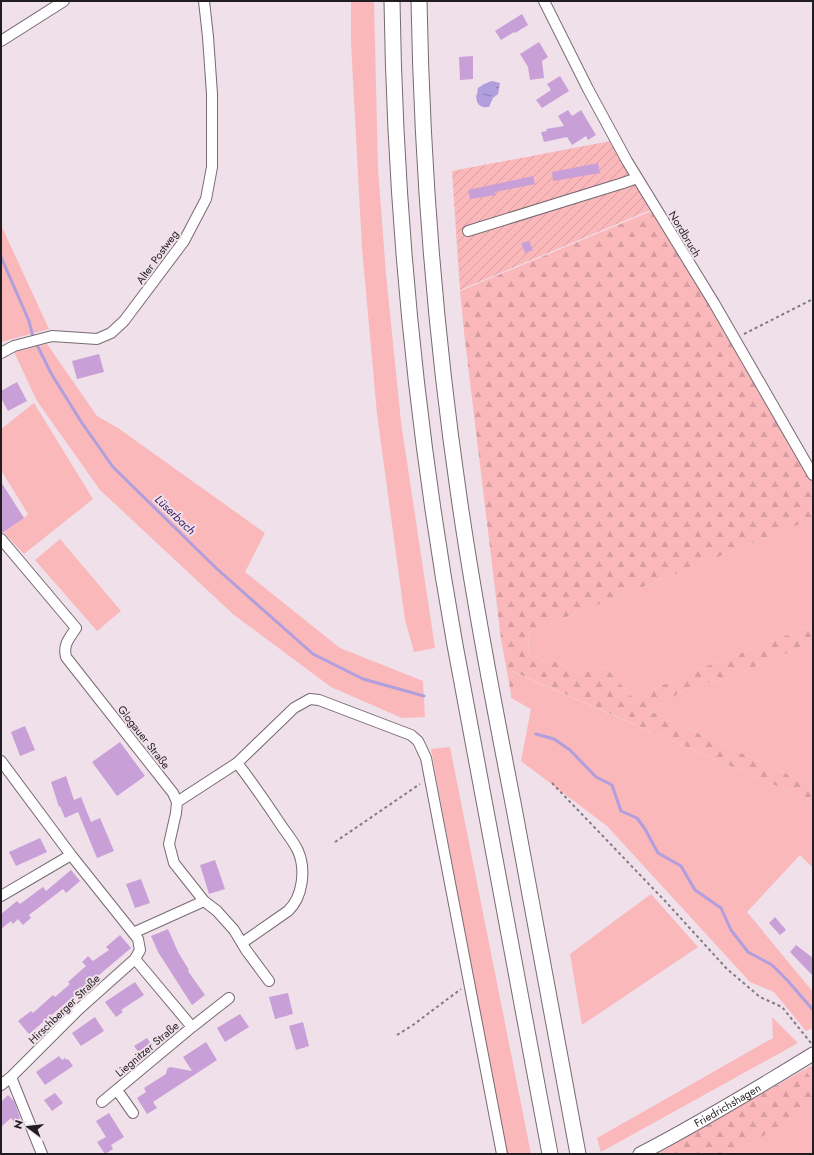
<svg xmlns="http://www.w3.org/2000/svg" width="814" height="1155" viewBox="0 0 814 1155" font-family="Jost,sans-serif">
<defs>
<pattern id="forest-firs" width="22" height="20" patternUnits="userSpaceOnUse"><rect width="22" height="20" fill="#fab8bb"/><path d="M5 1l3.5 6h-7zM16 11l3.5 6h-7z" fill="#d69ea0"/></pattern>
<pattern id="garden-furrows" width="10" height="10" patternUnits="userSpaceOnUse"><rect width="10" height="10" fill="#fab8bb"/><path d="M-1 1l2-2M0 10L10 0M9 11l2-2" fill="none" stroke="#d69ea0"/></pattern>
<pattern id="water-ripples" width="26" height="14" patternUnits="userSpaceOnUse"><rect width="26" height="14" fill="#b19edc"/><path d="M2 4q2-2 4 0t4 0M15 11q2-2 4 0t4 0" fill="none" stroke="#9080b2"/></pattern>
</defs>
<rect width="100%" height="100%" fill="#efe0ea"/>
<path fill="#fab8bb" d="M351,1H374L378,169L386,274L401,422L435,648L414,652L405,620L377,414L362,248L351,43Z
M1,225L49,329L1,342Z
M47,344L97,416L118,428L265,533L245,572L340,648L423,681L425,717L402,718L331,687L234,615L100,490L37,401L14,352Z
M34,403L93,499L24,554L3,532L24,518L28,514L1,470V429Z
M813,519V625L712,664L633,698L605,667L578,673L548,657L528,656L529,632Z
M60,539L121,611L97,631L35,560Z
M813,642V786L650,711L688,688L728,678Z
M511,671L813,802V868L800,855L747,912L813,992V1028L806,1031L774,992L750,982L607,826L521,761L531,709L511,698Z
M450,747L531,1154H506L431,749Z
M651,894L698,947L582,1025L570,954Z
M772,1017L798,1043L601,1152L597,1138L773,1038Z
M813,1065V1081L805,1069Z
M813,1108V1154H731Z"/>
<path fill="url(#forest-firs)" d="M656,209L813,477V519L529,632L528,656L548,657L578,673L605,667L633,698L712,664L813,625V642L728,678L688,688L650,711L813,786V802L512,671L514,694H511L501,639L464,332L460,291Z
M805,1069L813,1081V1108L731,1154H657Z"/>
<path fill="url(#garden-furrows)" d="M616,140L655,208L460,290L452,171Z"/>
<path fill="url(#water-ripples)" d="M492,81L500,83L498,94L493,98L489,107C479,108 477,104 476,96L477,94L478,88L484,84Z"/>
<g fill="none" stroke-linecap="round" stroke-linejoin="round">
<path stroke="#b19edc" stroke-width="3" d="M1,257L29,321L33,337L52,375L82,423L113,467L216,568L313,654L363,679L424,696
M536,734L554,739L570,750L596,777L612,785L621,811L637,818L645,829L658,853L681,866L695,890L721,908L731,930L748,952L772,965L788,981L813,1010"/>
</g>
<path fill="#c99fd7" d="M522,14L528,25L515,33L514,32L501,40L495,31Z
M539,42L548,57L542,61L544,78L530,80L528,67L520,54Z
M473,56V79L460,80L459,57Z
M560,76L569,91L542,108L536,100L551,90L547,84Z
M568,110L572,116L581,110L596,135L588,140L586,136L572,145L567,137L544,142L541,132L547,131L546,129L564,126L558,116Z
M598,163L600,173L553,181L552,172Z
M533,176L535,184L495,192L496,195L470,199L468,190Z
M529,241L533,250L525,253L521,243Z
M99,354L104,372L77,379L72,361Z
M17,382L27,401L8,411L1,398V391Z
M1,482L24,518L2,533H1Z
M25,726L35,750L20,756L11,732Z
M120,742L145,776L117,796L92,762Z
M66,776L74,800L81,797L91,822L100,818L114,851L97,858L78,812L65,818L60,806L59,807L51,782Z
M40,838L47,852L16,866L9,852Z
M215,860L225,889L209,894L200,865Z
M71,870L80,881L66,893L63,889L29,915L31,918L23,925L18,919L13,924L11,921L1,929V914L17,901L20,904L43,887L46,891Z
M141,879L150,903L135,908L126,884Z
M775,917L786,930L780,935L769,923Z
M168,929L178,952L189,970L188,971L205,995L192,1005L158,952L151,936Z
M120,935L131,948L29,1034L18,1021L31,1011L33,1013L53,995L55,997L70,984L68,982L86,966L82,962L88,956L93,961L109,950L106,947Z
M796,945L813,958V976L790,952Z
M135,982L144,995L121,1010L123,1012L116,1017L105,1002Z
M288,993L293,1014L275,1019L269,997Z
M240,1014L249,1027L225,1042L217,1028Z
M95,1017L104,1031L81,1046L72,1033Z
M303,1022L309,1046L296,1050L289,1026Z
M147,1038L154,1049L142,1057L134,1046Z
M206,1042L217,1060L153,1102L157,1108L147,1114L137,1098L146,1092L144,1088L166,1074L167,1069L170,1067L192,1071L183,1057Z
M59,1056L62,1060L65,1058L67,1060L68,1059L73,1066L45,1085L36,1072Z
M55,1093L63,1103L52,1111L44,1100Z
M8,1095L14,1101L20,1118L15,1123L11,1118L1,1127V1102Z
M109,1113L124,1137L111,1145L113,1149L105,1154L97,1142L106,1137L96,1121Z"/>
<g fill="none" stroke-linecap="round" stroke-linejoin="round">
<defs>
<path id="minor" d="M544,1L588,89L627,161L714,303L813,475
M1,41L64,1
M468,231L623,183L637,178
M1,353L14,346L52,336L97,339L111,333L124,321L184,241L206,199L212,167V94L208,37L204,1
M1,539L76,628C69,639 63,644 66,657L173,793L177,802L176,813L169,844L174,863L204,901L133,933
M1,761L71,855L138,939L140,950L135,959L79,1009L11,1077L1,1085
M237,763C253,783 267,804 281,825C287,834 294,842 298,851C306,869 303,897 288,911L242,943
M177,802L237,763L294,708L310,699L319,700L411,735L418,741L426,758L502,1154
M1,896L71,855
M204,901L217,911L234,930L246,950L269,981
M135,959L192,1027
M11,1077L42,1154
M117,1090L133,1113
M102,1102L192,1027L229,998"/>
<g id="major">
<path id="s1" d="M640,1154C699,1123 756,1089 813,1054"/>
</g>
<path id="highway" d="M392,1C395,217 417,433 455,645L550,1154
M419,1C422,167 435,333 459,497C474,601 494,705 514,808C535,924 557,1039 578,1154"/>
</defs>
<use href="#minor" stroke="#786a74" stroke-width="12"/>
<use href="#major" stroke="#786a74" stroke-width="15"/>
<use href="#highway" stroke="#786a74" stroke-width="17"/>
<path stroke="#847a80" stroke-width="2" stroke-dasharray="3 3" stroke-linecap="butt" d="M744,334L813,299
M552,783L666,902L727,969L760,997L782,1007L811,1043
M335,842L420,784
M397,1035L413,1025L461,989"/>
<use href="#minor" stroke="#fff" stroke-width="10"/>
<use href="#major" stroke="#fff" stroke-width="13"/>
<use href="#highway" stroke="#fff" stroke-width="15"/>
</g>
<g text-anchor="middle" stroke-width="4" stroke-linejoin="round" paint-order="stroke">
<g font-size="11" fill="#211c1f" stroke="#efe0ea">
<text transform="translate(685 234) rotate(59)" y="4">Nordbruch</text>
<text transform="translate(157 257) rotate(-54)" y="4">Alter Postweg</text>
<text transform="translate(144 737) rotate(52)" y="4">Glogauer Straße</text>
<text transform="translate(64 1009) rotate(-44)" y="4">Hirschberger Straße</text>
<text transform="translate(147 1049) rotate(-40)" y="4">Liegnitzer Straße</text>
<text dy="4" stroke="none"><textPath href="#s1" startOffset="100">Friedrichshagen</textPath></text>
</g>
<g font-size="12" font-style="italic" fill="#391a62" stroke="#efe0ea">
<text transform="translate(175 515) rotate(44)" y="4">Lüserbach</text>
</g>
</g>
<rect width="814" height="1155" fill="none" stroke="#211c1f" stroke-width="4"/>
<g transform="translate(28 1127) rotate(285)" stroke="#efe0ea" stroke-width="3" paint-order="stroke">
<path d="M0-3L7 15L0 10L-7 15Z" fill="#211c1f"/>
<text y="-6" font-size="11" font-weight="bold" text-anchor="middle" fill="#211c1f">N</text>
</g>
</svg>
